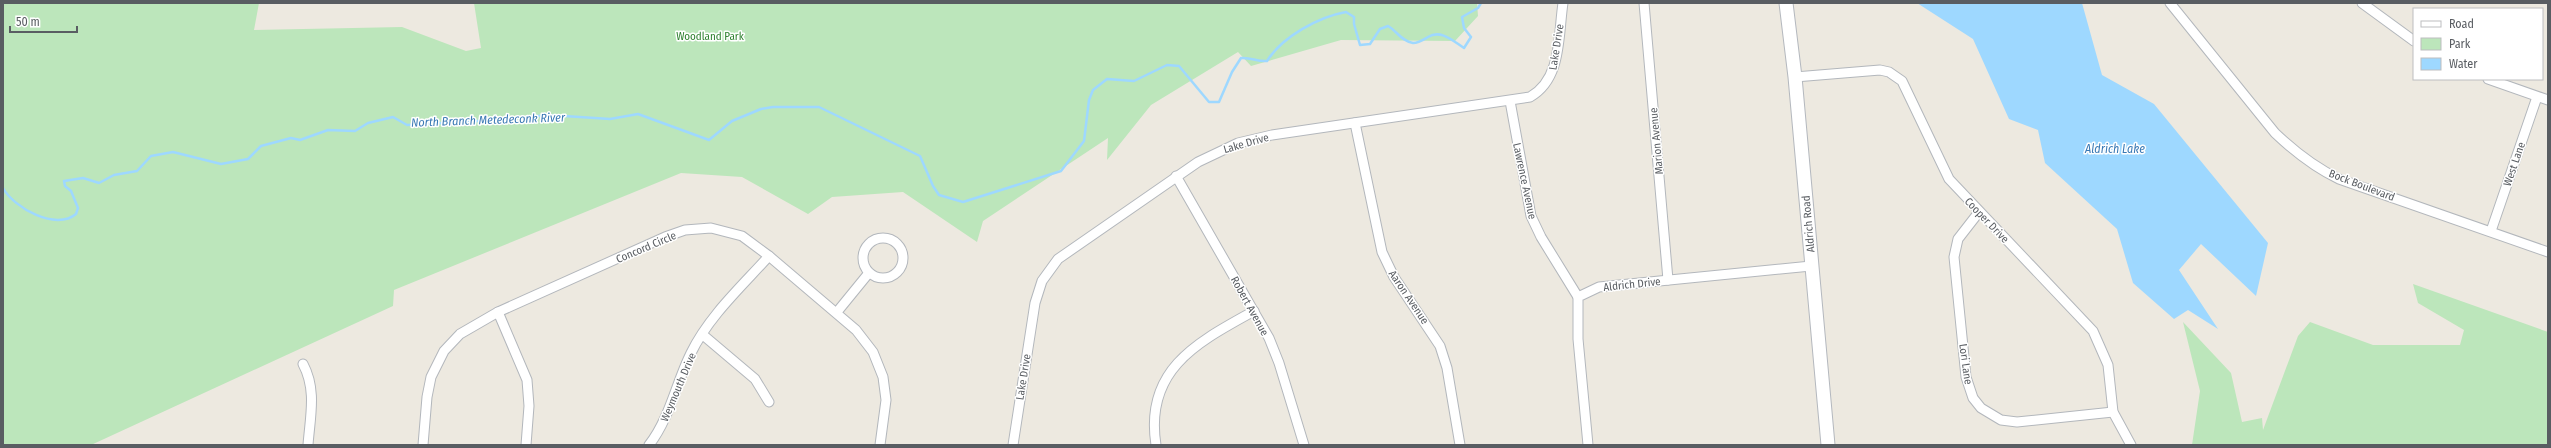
<svg xmlns="http://www.w3.org/2000/svg" width="2551" height="448" viewBox="0 0 2551 448" font-family="'Fira Sans Condensed',sans-serif">
	<style>
		.green { fill: #bce6bb }
		.water { fill: #9ed8ff }
		.lines { fill: none; stroke-linecap: round; stroke-linejoin: round }
		.stream { stroke: #9ed8ff; stroke-width: 2.5 }
		.minor-casing { stroke: #b3b7bc; stroke-width: 11 }
		.secondary-casing { stroke: #b4b8be; stroke-width: 15 }
		.minor { stroke: #fff; stroke-width: 9 }
		.secondary { stroke: #fff; stroke-width: 13 }
		.labels { text-anchor: middle; stroke-width: 3; stroke-linejoin: round; paint-order: stroke }
		.park-label { font-size: 11px; fill: #308231; stroke: #fff }
		.street-label { font-size: 11px; fill: #595d62; stroke: #fff }
		.water-label { font-size: 12px; font-style: italic; fill: #3878b4; stroke: #fff }
	</style>
	<rect width="100%" height="100%" fill="#ede9e0"/>
	<g class="green">
		<polygon points="3,3 259,3 254,30 402,27 466,51 481,48 474,3 1477,3 1478,16 1455,41 1341,40 1251,66 1238,52 1151,105 1107,160 1108,138 983,221 977,242 903,192 832,197 808,214 742,177 681,173 394,290 393,306 91,445 3,445"/>
		<polygon points="2413,284 2548,332 2548,445 2192,445 2200,391 2183,322 2231,373 2242,422 2262,418 2263,430 2298,336 2310,322 2373,345 2460,345 2464,330 2418,303"/>
	</g>
	<polygon class="water" points="1917,3 2082,3 2102,75 2154,104 2268,243 2256,296 2201,244 2179,270 2218,329 2188,310 2174,319 2133,283 2117,229 2045,163 2038,130 2009,119 1973,39"/>
	<g class="lines">
		<path class="stream" d="M 3,188 C 14,208 56,231 76,214 L 78,208 L 71,191 L 65,186 L 64,181 L 83,178 L 99,183 L 114,175 L 137,171 L 151,156 L 173,152 L 221,164 L 248,159 L 261,146 L 291,138 L 300,140 L 328,130 L 355,131 L 368,123 L 393,117 L 407,125 L 496,120 L 549,115 L 610,119 L 638,114 L 709,140 L 732,121 L 761,109 L 773,107 L 819,107 L 920,156 L 933,186 L 939,195 L 963,202 L 1061,171 L 1084,141 L 1089,100 L 1093,90 L 1107,79 L 1134,81 L 1167,65 L 1179,66 L 1209,102 L 1219,102 L 1232,72 L 1241,58 C 1251,57 1257,62 1267,61 C 1282,37 1318,17 1346,12 L 1354,17 L 1354,24 L 1360,45 L 1370,44 L 1380,29 L 1388,26 C 1397,31 1401,41 1413,43 C 1419,43 1423,40 1428,37 C 1441,29 1453,41 1464,48 L 1471,37 L 1464,28 L 1462,17 L 1478,8 L 1481,3"/>
		<g class="minor-casing">
			<g id="minor">
				<polyline points="1644,3 1668,280"/>
				<path d="M 2170,3 L 2275,133 C 2295,152 2314,167 2339,179 L 2548,252"/>
				<polyline points="2362,3 2414,41"/>
				<polyline points="1795,77 1880,70 1889,72 1902,81 1949,179 2093,331 2108,365 2113,412 2131,445"/>
				<polyline points="2488,79 2548,100"/>
				<polyline points="1510,101 1531,216 1541,237 1578,297"/>
				<polyline points="1355,123 1382,252 1394,277 1440,346 1447,368 1460,445"/>
				<polyline points="1176,176 1269,338 1279,363 1304,445"/>
				<polyline points="1979,212 1958,239 1954,257 1966,377 1973,398 1981,408 2001,420 2017,422 2113,412"/>
				<polyline points="2491,231 2537,97"/>
				<circle cx="883" cy="258" r="20"/>
				<polyline points="498,312 527,380 529,406 526,445"/>
				<polyline points="837,312 868,274"/>
				<polyline points="703,335 755,379 769,402"/>
				<path d="M 303,364 C 317,390 310,417 308,445"/>
				<polyline points="423,445 427,397 431,377 444,351 460,334 498,312 665,237 685,230 711,228 742,236 769,256 856,330 873,352 883,377 886,400 880,445"/>
				<path d="M 649,445 C 670,418 676,383 691,353 C 709,316 742,286 769,256"/>
				<path d="M 1013,445 L 1035,303 L 1042,281 L 1058,259 L 1198,162 L 1238,143 L 1272,135 L 1530,97 C 1562,79 1558,36 1563,3"/>
				<path d="M 1156,445 C 1144,369 1198,342 1254,311"/>
				<polyline points="1588,445 1578,339 1578,297 1599,287 1811,266"/>
			</g>
		</g>
		<g class="secondary-casing">
			<polyline id="secondary" points="1786,3 1795,77 1828,445"/>
		</g>
		<use href="#minor" class="minor"/>
		<use href="#secondary" class="secondary"/>
	</g>
	<g class="labels">
		<g class="park-label">
			<text x="710" y="40">Woodland Park</text>
		</g>
		<g class="street-label">
			<text transform="translate(1556 47) rotate(-81)" y="4">Lake Drive</text>
			<text transform="translate(1656 141) rotate(-95)" y="4">Marion Avenue</text>
			<text transform="translate(1246 143) rotate(-16)" y="4">Lake Drive</text>
			<text transform="translate(2514 164) rotate(-71)" y="4">West Lane</text>
			<text transform="translate(1525 181) rotate(78)" y="4">Lawrence Avenue</text>
			<text transform="translate(2362 185) rotate(21)" y="4">Bock Boulevard</text>
			<text transform="translate(1987 220) rotate(46)" y="4">Cooper Drive</text>
			<text transform="translate(1808 224) rotate(-95)" y="4">Aldrich Road</text>
			<text transform="translate(646 247) rotate(-23)" y="4">Concord Circle</text>
			<text transform="translate(1632 284) rotate(-6)" y="4">Aldrich Drive</text>
			<text transform="translate(1409 297) rotate(56)" y="4">Aaron Avenue</text>
			<text transform="translate(1250 306) rotate(61)" y="4">Robert Avenue</text>
			<text transform="translate(1966 364) rotate(82)" y="4">Lori Lane</text>
			<text transform="translate(1023 377) rotate(-81)" y="4">Lake Drive</text>
			<text transform="translate(678 387) rotate(-67)" y="4">Weymouth Drive</text>
		</g>
		<g class="water-label">
			<text transform="translate(488 120) rotate(-2)" y="4">North Branch Metedeconk River</text>
			<text x="2115" y="153">Aldrich Lake</text>
		</g>
	</g>
	<rect width="2551" height="448" fill="none" stroke="#595d62" stroke-width="8"/>
	<rect x="2413" y="8" width="130" height="72" fill="#ffffff" stroke="#bdbec0"/>
	<rect x="2421" y="21" width="20" height="6" fill="#ffffff" stroke="#bdbec0"/>
	<text x="2449" y="28" font-size="12" fill="#595d62">Road</text>
	<rect x="2421" y="38" width="20" height="12" fill="#bce6bb" stroke="#bdbec0"/>
	<text x="2449" y="48" font-size="12" fill="#595d62">Park</text>
	<rect x="2421" y="58" width="20" height="12" fill="#9ed8ff" stroke="#bdbec0"/>
	<text x="2449" y="68" font-size="12" fill="#595d62">Water</text>
	<path d="M10 26v6h67v-6" fill="none" stroke="#595d62" stroke-width="2"/>
	<text x="16" y="26" font-size="12" fill="#595d62" stroke="#ffffff" stroke-width="3" paint-order="stroke">50 m</text>
</svg>
